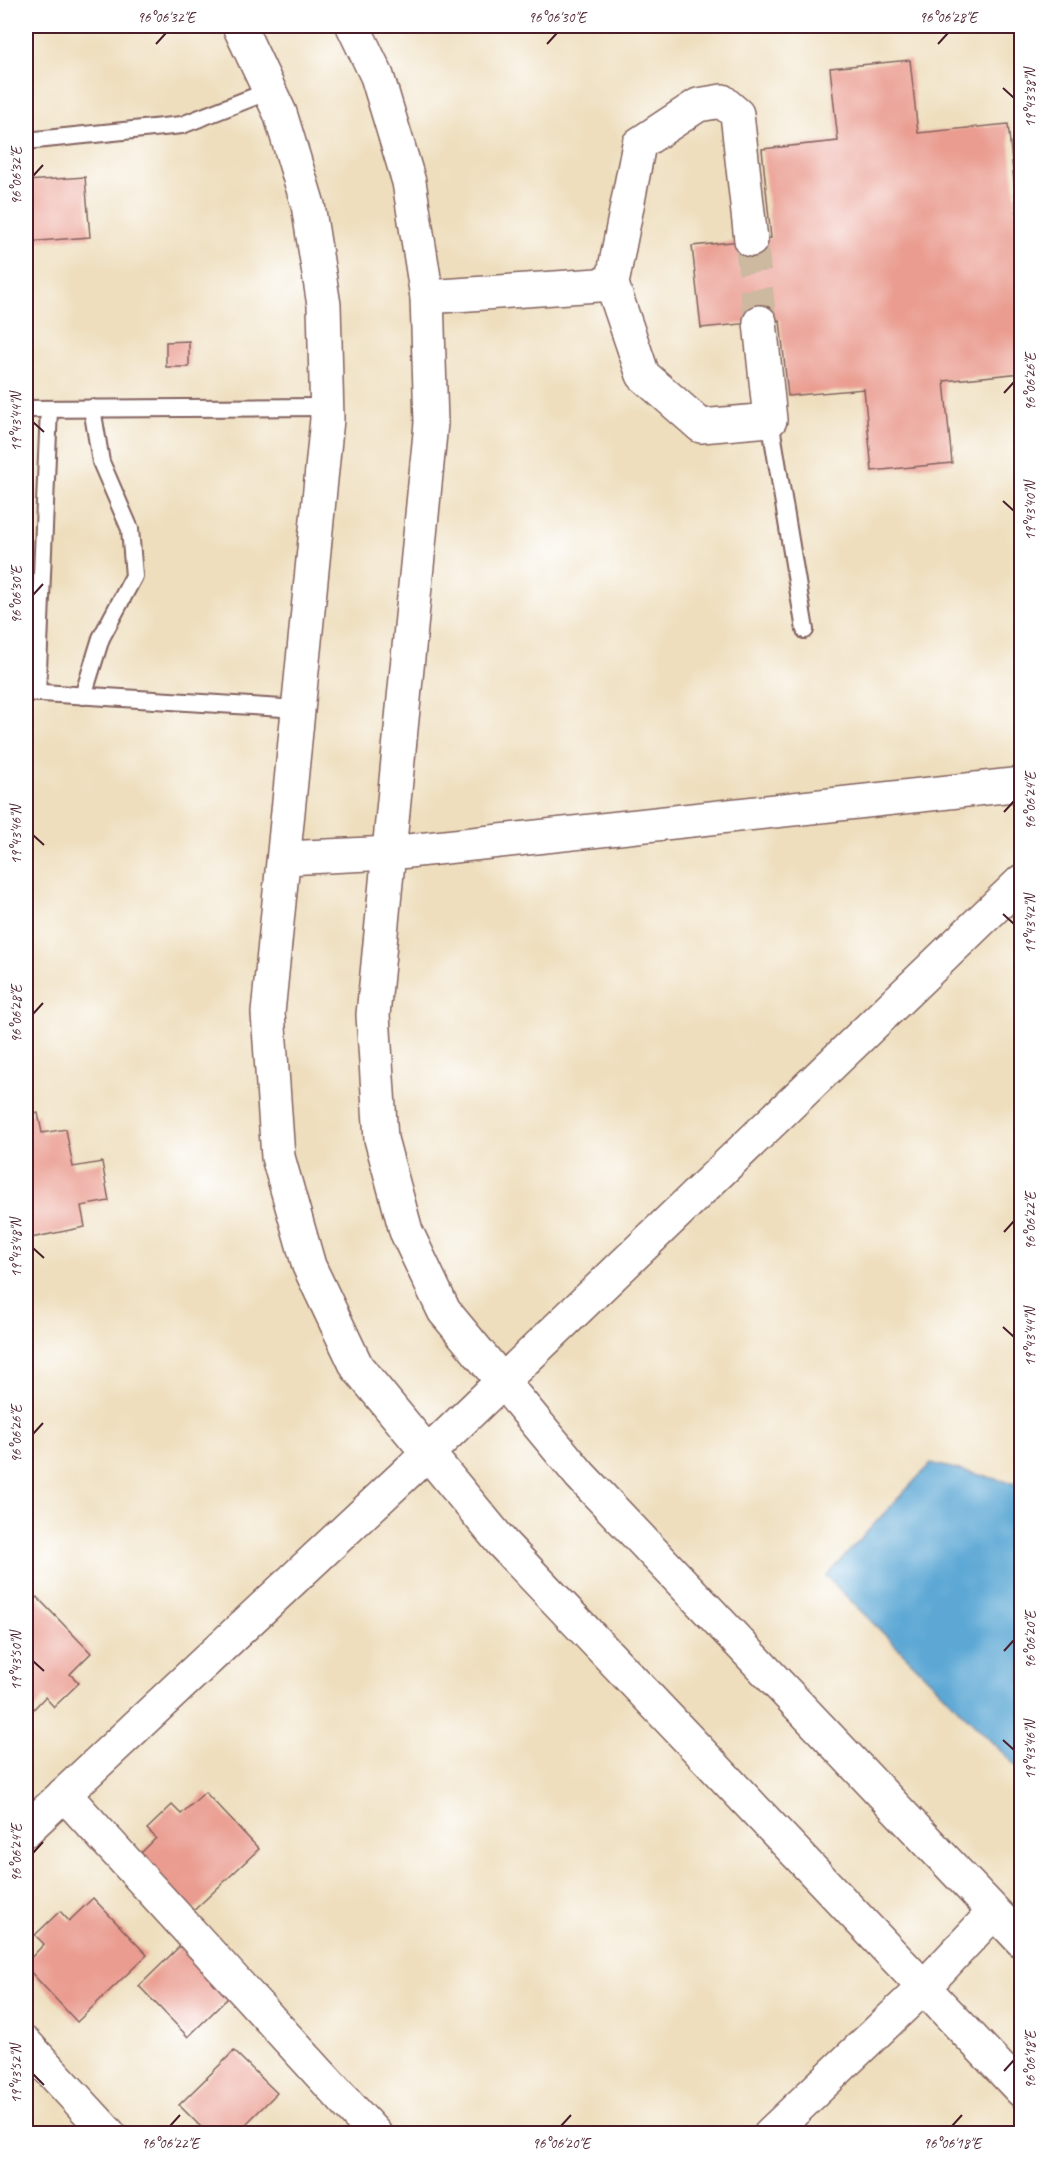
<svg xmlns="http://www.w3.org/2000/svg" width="1047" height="2159" viewBox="0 0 1047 2159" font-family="Caveat,sans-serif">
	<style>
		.water { fill: #5ca7d4; stroke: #536380; stroke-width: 1.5 }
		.building { fill: #ea9c90 }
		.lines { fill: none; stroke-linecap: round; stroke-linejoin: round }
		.minor-tunnel { stroke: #cdb8a0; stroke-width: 33; stroke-dasharray: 33 16; stroke-linecap: butt }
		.service-casing { stroke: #83625e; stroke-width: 20 }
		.minor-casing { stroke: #83625e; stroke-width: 36 }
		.tertiary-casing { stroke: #83625e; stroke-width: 36 }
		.service { stroke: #fff; stroke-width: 16 }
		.minor { stroke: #fff; stroke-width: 33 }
		.tertiary { stroke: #fff; stroke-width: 33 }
		.ticks { fill: none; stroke: #4a1f2b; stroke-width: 2 }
		.neatline { fill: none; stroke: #4a1f2b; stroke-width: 2 }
		.ticks-label { font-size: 15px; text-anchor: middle; fill: #4a1f2b }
	</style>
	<rect width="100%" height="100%" fill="#fff"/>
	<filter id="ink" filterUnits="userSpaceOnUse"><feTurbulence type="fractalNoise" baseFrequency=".0167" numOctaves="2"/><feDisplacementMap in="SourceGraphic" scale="12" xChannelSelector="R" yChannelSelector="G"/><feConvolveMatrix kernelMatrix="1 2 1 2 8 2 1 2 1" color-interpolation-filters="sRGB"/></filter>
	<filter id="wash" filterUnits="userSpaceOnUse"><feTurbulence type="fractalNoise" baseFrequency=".008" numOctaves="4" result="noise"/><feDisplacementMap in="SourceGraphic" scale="24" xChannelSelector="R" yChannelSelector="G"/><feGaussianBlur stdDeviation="1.35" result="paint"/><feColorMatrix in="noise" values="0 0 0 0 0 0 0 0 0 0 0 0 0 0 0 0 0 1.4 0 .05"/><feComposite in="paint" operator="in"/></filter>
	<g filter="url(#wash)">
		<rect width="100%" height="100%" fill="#eedebd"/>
		<polygon class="water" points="931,1463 1021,1485 1021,1771 826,1576"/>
		<g id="blocks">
			<g class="building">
				<polygon points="910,60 918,133 1008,124 1022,258 1022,373 944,381 952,463 872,471 864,389 788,396 780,320 701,328 692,246 771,238 762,149 838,141 830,68"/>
				<polygon points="85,177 90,237 26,242 26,181"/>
				<polygon points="189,341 189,367 166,367 166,342"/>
				<polygon points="38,1113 42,1133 66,1129 73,1167 102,1162 109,1201 81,1206 85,1227 26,1239 26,1115"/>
				<polygon points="37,1597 91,1653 70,1674 79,1683 54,1707 45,1697 26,1717 26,1608"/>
				<polygon points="205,1792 259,1849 189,1915 135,1859 156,1838 147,1829 172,1805 181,1814"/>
				<polygon points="93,1898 147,1955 77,2022 26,1967 26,1963 44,1944 35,1935 60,1911 69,1921"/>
				<polygon points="180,1946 229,1997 188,2037 139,1986"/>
				<polygon points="234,2051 277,2093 236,2134 208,2134 179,2105"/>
			</g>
		</g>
	</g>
	<g filter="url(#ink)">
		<use href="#blocks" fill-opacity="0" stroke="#83625e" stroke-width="1.5"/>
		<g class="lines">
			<polyline class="minor-tunnel" points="751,240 760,322"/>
			<g class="service-casing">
				<g id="service">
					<polyline points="26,141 182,125 269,91"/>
					<polyline points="26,409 326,407"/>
					<polyline points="770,420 805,630"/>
					<polyline points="26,692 298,709"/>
					<polyline points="37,693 49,409"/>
					<polyline points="83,696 101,638 134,576 130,529 101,462 92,408"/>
				</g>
			</g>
			<g class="minor-casing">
				<g id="minor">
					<polyline points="751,240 737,114 722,101 698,105 639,144 612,284 643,375 701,426 770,420 760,322"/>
					<polyline points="427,297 612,284"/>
					<polyline points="285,858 390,853 1022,784"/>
					<polyline points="64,1794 375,2134"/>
					<polyline points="26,1830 428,1453 1022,881"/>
					<polyline points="26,2044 109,2134"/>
					<polyline points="770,2134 923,1988 994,1912"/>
				</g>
			</g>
			<g class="tertiary-casing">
				<g id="tertiary">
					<polyline points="239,26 280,113 308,205 324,305 327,419 268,1013 278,1157 309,1266 357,1367 502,1543 1022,2091"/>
					<polyline points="353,26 377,76 409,182 427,297 431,423 373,1015 381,1139 406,1231 444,1311 580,1475 1022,1941"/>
				</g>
			</g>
			<use href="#service" class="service"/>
			<use href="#minor" class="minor"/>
			<use href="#tertiary" class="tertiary"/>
		</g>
	</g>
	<path class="ticks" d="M 156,44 L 166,33M 547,44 L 557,33M 938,44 L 948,33M 1003,88 L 1014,98M 33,176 L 43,165M 1004,393 L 1014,382M 33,422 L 44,432M 1003,501 L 1014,511M 33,595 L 43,584M 1004,812 L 1014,801M 33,835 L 44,845M 1003,914 L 1014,924M 33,1014 L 43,1003M 1004,1232 L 1014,1221M 33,1248 L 44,1258M 1003,1327 L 1014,1337M 33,1434 L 43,1423M 1004,1651 L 1014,1640M 33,1661 L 44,1671M 1003,1740 L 1014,1750M 33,1853 L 43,1842M 1004,2071 L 1014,2060M 33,2074 L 44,2085M 170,2126 L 180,2115M 561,2126 L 571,2115M 952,2126 L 962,2115"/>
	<rect width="1047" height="2159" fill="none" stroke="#fff" stroke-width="66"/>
	<rect x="33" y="33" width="981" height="2093" class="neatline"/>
	<g class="ticks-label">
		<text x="166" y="22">96°06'32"E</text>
		<text x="557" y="22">96°06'30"E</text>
		<text x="948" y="22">96°06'28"E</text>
		<text transform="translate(1030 98) rotate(-90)" y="5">19°43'38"N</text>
		<text transform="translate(16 176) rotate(-90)" y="5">96°06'32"E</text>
		<text transform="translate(1030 382) rotate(-90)" y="5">96°06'26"E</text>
		<text transform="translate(16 422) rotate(-90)" y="5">19°43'44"N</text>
		<text transform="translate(1030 511) rotate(-90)" y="5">19°43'40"N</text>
		<text transform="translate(16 595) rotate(-90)" y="5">96°06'30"E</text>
		<text transform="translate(1030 801) rotate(-90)" y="5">96°06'24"E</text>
		<text transform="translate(16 835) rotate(-90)" y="5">19°43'46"N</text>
		<text transform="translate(1030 924) rotate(-90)" y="5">19°43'42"N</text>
		<text transform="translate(16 1014) rotate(-90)" y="5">96°06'28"E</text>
		<text transform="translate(1030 1221) rotate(-90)" y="5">96°06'22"E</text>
		<text transform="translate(16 1248) rotate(-90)" y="5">19°43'48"N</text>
		<text transform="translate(1030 1337) rotate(-90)" y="5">19°43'44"N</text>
		<text transform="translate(16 1434) rotate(-90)" y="5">96°06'26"E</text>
		<text transform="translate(1030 1640) rotate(-90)" y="5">96°06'20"E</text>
		<text transform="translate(16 1661) rotate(-90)" y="5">19°43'50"N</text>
		<text transform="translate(1030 1750) rotate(-90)" y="5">19°43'46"N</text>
		<text transform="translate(16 1853) rotate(-90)" y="5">96°06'24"E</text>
		<text transform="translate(1030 2060) rotate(-90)" y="5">96°06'18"E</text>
		<text transform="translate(16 2074) rotate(-90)" y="5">19°43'52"N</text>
		<text x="170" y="2148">96°06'22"E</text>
		<text x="561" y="2148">96°06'20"E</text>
		<text x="952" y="2148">96°06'18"E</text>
	</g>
</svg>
